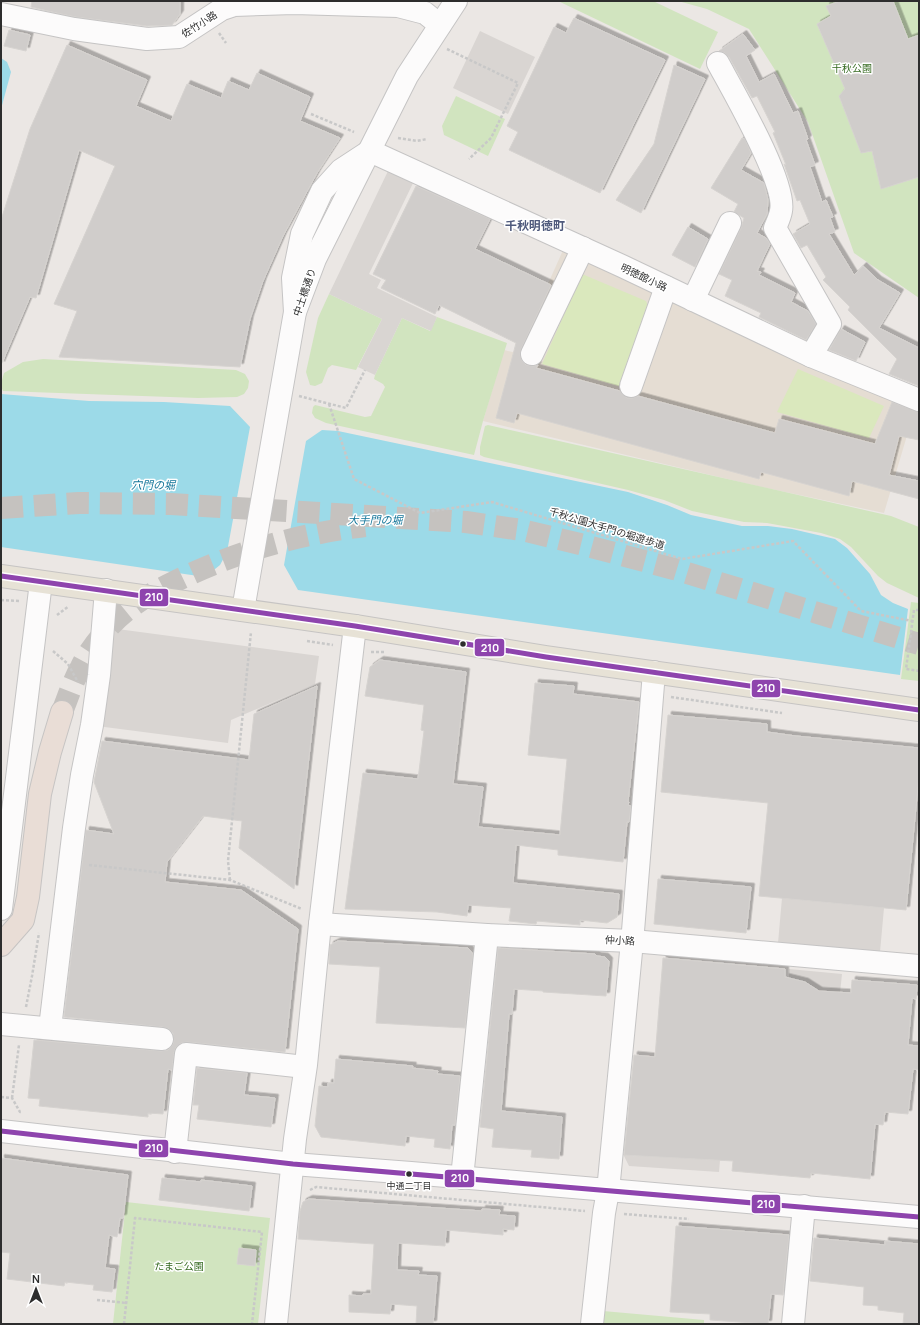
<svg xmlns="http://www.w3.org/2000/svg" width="920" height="1325" viewBox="0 0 920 1325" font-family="Manrope,'Noto Sans JP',sans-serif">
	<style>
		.education { fill: #e5ddd3 }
		.green { fill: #d1e4bf }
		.pitch { fill: #dae8bd }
		.plaza { fill: #d9d5d2 }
		.water { fill: #9cdae8 }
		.building { fill: #d0cdcb; stroke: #d6d3d0; filter: url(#shadow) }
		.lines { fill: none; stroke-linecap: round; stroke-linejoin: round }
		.highway-tunnel { stroke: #c5c2bf; stroke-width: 22; stroke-dasharray: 22 11; stroke-linecap: butt }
		.minor-casing { stroke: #c5c4c4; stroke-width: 24 }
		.major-casing { stroke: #c6c4c3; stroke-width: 24 }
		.highway-casing { stroke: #c6c4c3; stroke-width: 24 }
		.path { stroke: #c8c8c8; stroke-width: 2.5; stroke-dasharray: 3 2; stroke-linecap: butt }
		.minor { stroke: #fcfbfb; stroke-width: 22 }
		.major { stroke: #e7e2d6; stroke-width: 22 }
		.highway { stroke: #e9ddd6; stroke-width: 22 }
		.bus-1-casing { stroke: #fff; stroke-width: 8 }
		.bus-1 { stroke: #8e44ad; stroke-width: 5 }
		.bus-dot { fill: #2d2d2d; stroke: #fff; stroke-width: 1.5 }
		.labels { text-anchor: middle; stroke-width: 3; stroke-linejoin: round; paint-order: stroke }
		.bus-label { font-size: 9px; fill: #2d2d2d; stroke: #fff }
		.street-label { font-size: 10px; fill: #2d2d2d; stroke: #fff }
		.park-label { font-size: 10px; fill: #34691f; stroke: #fff }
		.water-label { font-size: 11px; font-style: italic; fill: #14769a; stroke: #fff }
		.quarter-label { font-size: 12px; font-weight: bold; fill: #4f5a7c; stroke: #fff }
		.line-badge { stroke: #fff; stroke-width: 1.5 }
		.badge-label { font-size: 11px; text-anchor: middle; font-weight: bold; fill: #fff }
	</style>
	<defs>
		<filter id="shadow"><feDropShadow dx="3.5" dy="-3.5" stdDeviation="0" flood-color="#0004"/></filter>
	</defs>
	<rect width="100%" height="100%" fill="#ebe7e4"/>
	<polygon class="education" points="564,248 914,412 884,513 757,486 483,421 504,350 517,353"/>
	<g class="green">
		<polygon points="558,1 653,1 718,32 700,69"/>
		<polygon points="678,1 919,1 919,298 854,253 808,122 749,29 707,9"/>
		<polygon points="456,96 505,119 488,156 444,135 442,126"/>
		<polygon points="329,294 382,319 356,370 332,365 328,368 322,383 315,386 310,385 306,372 318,318"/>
		<polygon points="437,317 507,343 483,421 474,455 326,423 315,418 312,413 313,407 315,405 365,417 371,416 385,387 383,384 374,379 375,375 402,318 430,331"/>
		<path d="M 43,359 L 236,370 L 245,374 L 249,381 L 248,388 L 244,394 L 237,397 L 198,398 L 3,391 C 0,385 2,380 4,373 L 23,362 Z"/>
		<polygon points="488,425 891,516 919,527 919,598 887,583 878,576 851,547 840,539 821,533 767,523 744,522 692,511 664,500 628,490 484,457 480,455 480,447 485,426"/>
		<polygon points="911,602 919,603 919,681 901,679"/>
		<polygon points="126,1202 270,1218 258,1324 113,1324"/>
		<polygon points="603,1311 704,1320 704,1324 602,1324"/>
	</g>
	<g class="pitch">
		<polygon points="582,274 646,301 651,314 622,387 542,364"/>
		<polygon points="798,369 884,406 869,438 777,412"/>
	</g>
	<g class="plaza">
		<polygon points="480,31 535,57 508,114 453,88"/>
		<polygon points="389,169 414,181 369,274 381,280 377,288 437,317 431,331 402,318 375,375 358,367 382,319 329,294"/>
		<polygon points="110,628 319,656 315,684 231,720 228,743 97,726"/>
		<polygon points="782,898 884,908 880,952 778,943"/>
		<polygon points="789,969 842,974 840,993 835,1001 789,979"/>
		<polygon points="623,1154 720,1160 719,1172 629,1166"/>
	</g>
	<g class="water">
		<polygon points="1,58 7,62 11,72 1,109"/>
		<polygon points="1,394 89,401 164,402 230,406 250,427 227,552 220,565 205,577 1,547"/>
		<polygon points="322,430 338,431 628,492 667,505 691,515 742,526 768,526 792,529 835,539 847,548 870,574 881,595 893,603 908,609 900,675 298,590 284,565 306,441"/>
	</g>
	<g class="building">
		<polygon points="32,1 180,1 180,14 172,25 147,26 76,17 57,13 31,7"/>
		<polygon points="840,1 893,1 908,39 919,35 919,177 881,189 872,151 861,153 839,96 845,89 817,24 831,16 826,6"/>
		<polygon points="574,18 665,60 600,193 509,150 518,132 507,126 554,27 566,33"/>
		<polygon points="9,30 30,35 26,51 4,46"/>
		<polygon points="743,34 755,50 746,56 759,82 774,74 793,113 798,111 808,139 806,140 815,165 810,167 822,202 826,200 833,217 830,218 835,232 829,234 854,275 863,266 878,280 900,293 879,328 919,348 919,386 889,374 897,359 848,310 850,307 823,280 826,277 807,245 801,248 793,234 810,224 800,200 797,201 784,164 786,165 773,133 775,132 757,96 752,98 729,57 725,53 719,51"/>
		<polygon points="67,45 147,80 136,106 171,121 187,84 221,98 228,81 249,90 257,73 310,97 300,121 340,138 317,173 283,236 263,281 250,319 240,367 59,357 77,311 54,304 115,166 79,150 36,298 30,297 1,365 1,220 30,129"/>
		<polygon points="674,65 705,79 641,213 616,200 654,144"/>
		<polygon points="742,138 745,139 751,153 741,170 764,183 768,200 767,214 757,233 766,238 770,244 757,271 761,272 759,275 795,293 791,302 808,311 816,324 806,340 759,317 761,313 725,296 732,280 719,274 741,228 744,218 734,212 738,204 711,188"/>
		<polygon points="416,186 490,219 475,249 551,285 521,349 520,355 522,361 526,365 533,366 538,365 536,368 620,391 622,394 627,398 633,398 638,396 775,433 779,419 875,444 892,402 919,412 919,440 899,436 889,475 919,481 919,499 852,481 849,496 761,472 759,479 517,413 514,423 496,418 516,343 439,305 435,314 381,288 386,280 373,274"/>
		<polygon points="688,227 708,239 695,267 672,255"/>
		<polygon points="841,329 865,342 856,361 829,350"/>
		<polygon points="380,660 466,672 453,784 483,787 478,827 560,835 567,759 528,755 535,683 574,686 573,694 639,702 628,802 629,802 628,805 631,806 629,822 627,822 623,862 558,855 558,850 516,845 513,883 619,894 617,917 607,923 580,920 580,925 537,921 536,924 509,921 511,908 468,905 467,916 437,912 345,909 363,773 418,779 424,731 421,730 424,705 365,696 370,667"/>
		<polygon points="317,686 294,889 239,848 242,821 203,816 167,862 165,882 241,890 298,929 285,1052 187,1042 181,1043 176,1047 174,1052 172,1070 168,1069 163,1114 148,1113 148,1117 39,1106 40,1099 28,1098 34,1040 161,1051 168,1050 172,1046 174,1041 173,1033 169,1029 163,1027 64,1017 86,830 114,834 94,782 102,741 249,760 254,714"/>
		<polygon points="668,715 767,724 767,732 796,736 919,748 919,776 906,910 759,896 768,803 661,792"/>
		<polygon points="658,879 751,887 746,933 654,924"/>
		<polygon points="338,941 468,948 473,954 465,1028 376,1023 380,967 329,964 330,945"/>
		<polygon points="498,948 595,954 597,956 605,957 609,961 606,996 543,992 543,991 514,989 512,1014 509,1014 501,1111 562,1117 559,1159 531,1157 532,1150 492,1147 494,1129 480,1127"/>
		<polygon points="663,958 785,969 785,977 805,982 819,991 851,993 852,980 917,985 916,999 912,998 908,1045 919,1046 919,1070 913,1069 908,1114 885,1112 883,1125 875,1124 870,1179 811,1173 810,1178 732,1171 733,1161 624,1155 634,1055 655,1057"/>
		<polygon points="336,1059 413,1066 412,1068 438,1071 437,1074 460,1076 455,1125 452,1125 450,1149 434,1147 435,1139 406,1136 405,1146 321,1137 315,1126 319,1086 328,1087 328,1083 334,1083"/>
		<polygon points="197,1068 247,1073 244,1095 275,1098 271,1127 197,1119 199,1105 193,1105"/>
		<polygon points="1,1158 73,1168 128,1175 123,1218 120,1218 117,1237 109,1235 105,1268 115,1269 112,1292 93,1290 94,1285 65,1282 64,1286 7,1279 10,1253 1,1252"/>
		<polygon points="162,1178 201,1182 201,1180 252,1186 249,1211 159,1200"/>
		<polygon points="309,1199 482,1211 482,1209 500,1210 499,1215 515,1216 514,1230 503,1229 503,1235 446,1230 445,1246 398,1243 397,1270 419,1271 418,1275 437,1276 433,1324 416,1324 417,1306 391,1304 390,1314 349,1312 349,1295 363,1296 363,1294 371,1294 374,1244 298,1239 300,1211 303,1202"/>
		<polygon points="676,1226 789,1235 783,1295 771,1294 768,1324 710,1320 710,1314 670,1312"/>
		<polygon points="814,1238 885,1245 885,1241 919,1244 919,1324 903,1324 904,1313 878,1310 878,1306 863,1305 864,1287 810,1281"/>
		<polygon points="239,1248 256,1250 255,1266 237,1264"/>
	</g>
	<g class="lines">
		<g class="highway-tunnel">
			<polyline points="1,508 79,503 171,504 466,522 522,530 584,545 674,569 919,644"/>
			<path d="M 62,712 C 68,697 73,681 81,667 C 88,652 100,637 111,625 C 129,606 151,593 174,582 C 234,552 298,534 365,526"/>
		</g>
		<g class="minor-casing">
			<g id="minor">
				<polyline points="1,14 74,29 147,39 179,37 222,9 234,5 294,3 398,6 425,13 440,25"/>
				<path d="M 718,63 C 733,91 787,183 781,211 C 780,217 777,223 775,228 L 830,324 L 811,356"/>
				<polyline points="693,300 730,223"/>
				<polyline points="295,312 293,278 302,234 322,191 341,170 370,151 622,266 811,356 919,400"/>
				<polyline points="532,354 583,248"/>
				<polyline points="631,386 666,287"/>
				<polyline points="243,610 295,312 315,259 407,76 456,1"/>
				<polyline points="1,909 41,582"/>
				<polyline points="320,924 487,935 632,941 919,966"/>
				<polyline points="1,1024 162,1039"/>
				<polyline points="50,1028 74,828 82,775 92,725 99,675 106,590"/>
				<polyline points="1,1131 293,1164 411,1173 919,1217"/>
				<polyline points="175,1152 186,1054 305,1067"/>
				<polyline points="462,1178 487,935"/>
				<polyline points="276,1324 295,1139 306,1065 320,924 355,626"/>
				<polyline points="592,1324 604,1213 608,1191 633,931 654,672"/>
				<polyline points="793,1324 804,1206"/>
			</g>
		</g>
		<g class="major-casing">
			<polyline id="major" points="1,576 355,626 546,657 919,710"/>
		</g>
		<g class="highway-casing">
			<polyline id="highway" points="1,945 23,920 28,897 40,794 50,752 62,712"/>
		</g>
		<g class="path">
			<polyline points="219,33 226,43"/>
			<polyline points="447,49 518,83 491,138 469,159"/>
			<polyline points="311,114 354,132"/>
			<polyline points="398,138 417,141 427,139"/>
			<polyline points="299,396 346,408 365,370"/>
			<polyline points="329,404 354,479 420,513 492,502 682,559 793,541 861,611 912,621"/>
			<polyline points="1,600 20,601"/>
			<polyline points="919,610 914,610 906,669 919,671"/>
			<polyline points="57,615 69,606"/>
			<polyline points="307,641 333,645"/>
			<polyline points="53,651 68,664 78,682"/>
			<polyline points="371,652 384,652"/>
			<polyline points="671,697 782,713"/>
			<polyline points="89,865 230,880 302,909"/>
			<polyline points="230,880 228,861 251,632"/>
			<polyline points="26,1007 32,976 39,933"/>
			<polyline points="1,1097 12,1098 20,1112 22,1112"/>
			<polyline points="12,1098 19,1045"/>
			<polyline points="310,1190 316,1187 585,1211"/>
			<polyline points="624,1214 689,1219"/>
			<polyline points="97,1300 126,1303"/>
			<polyline points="124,1324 135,1218 262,1232 252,1324"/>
		</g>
		<use href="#minor" class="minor"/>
		<use href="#major" class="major"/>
		<use href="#highway" class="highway"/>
		<g class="bus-1-casing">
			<g id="bus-1">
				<polyline points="1,576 355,626 546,657 919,710"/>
				<polyline points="1,1131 293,1164 919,1217"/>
			</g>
		</g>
		<use href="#bus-1" class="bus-1"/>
	</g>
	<g class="bus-dot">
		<circle cx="463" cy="644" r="3.5"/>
		<circle cx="409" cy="1174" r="3.5"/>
	</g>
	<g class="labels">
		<g class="bus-label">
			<text x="409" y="1189">中通二丁目</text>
		</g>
		<g class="street-label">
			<text transform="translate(199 24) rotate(-32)" y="4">佐竹小路</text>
			<text transform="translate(644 277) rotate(25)" y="4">明徳館小路</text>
			<text transform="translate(304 292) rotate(-71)" y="4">中土橋通り</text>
			<text transform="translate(607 528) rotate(17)" y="4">千秋公園大手門の堀遊歩道</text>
			<text transform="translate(620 940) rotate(3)" y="4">仲小路</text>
		</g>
		<g class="park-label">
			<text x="852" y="72">千秋公園</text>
			<text x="179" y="1270">たまご公園</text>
		</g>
		<g class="water-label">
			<text x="153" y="489">穴門の堀</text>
			<text x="375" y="524">大手門の堀</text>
		</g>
		<g class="quarter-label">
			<text x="535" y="230">千秋明徳町</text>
		</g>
	</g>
	<g class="line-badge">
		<rect x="139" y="588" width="30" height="19" rx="4" fill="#8e44ad"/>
		<rect x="474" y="638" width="31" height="19" rx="4" fill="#8e44ad"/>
		<rect x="751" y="679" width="30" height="19" rx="4" fill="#8e44ad"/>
		<rect x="138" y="1139" width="31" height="19" rx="4" fill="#8e44ad"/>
		<rect x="444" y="1169" width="31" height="19" rx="4" fill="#8e44ad"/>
		<rect x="751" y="1194" width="30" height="20" rx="4" fill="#8e44ad"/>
	</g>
	<g class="badge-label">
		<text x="154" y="601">210</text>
		<text x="490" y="652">210</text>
		<text x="766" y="692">210</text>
		<text x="154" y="1152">210</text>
		<text x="460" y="1182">210</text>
		<text x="766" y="1208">210</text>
	</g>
	<rect width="920" height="1325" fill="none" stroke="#2d2d2d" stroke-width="4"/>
	<g transform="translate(36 1289)" stroke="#ffffff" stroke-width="3" paint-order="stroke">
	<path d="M0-3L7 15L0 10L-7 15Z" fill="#2d2d2d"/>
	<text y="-6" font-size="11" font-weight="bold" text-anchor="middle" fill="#2d2d2d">N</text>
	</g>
</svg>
